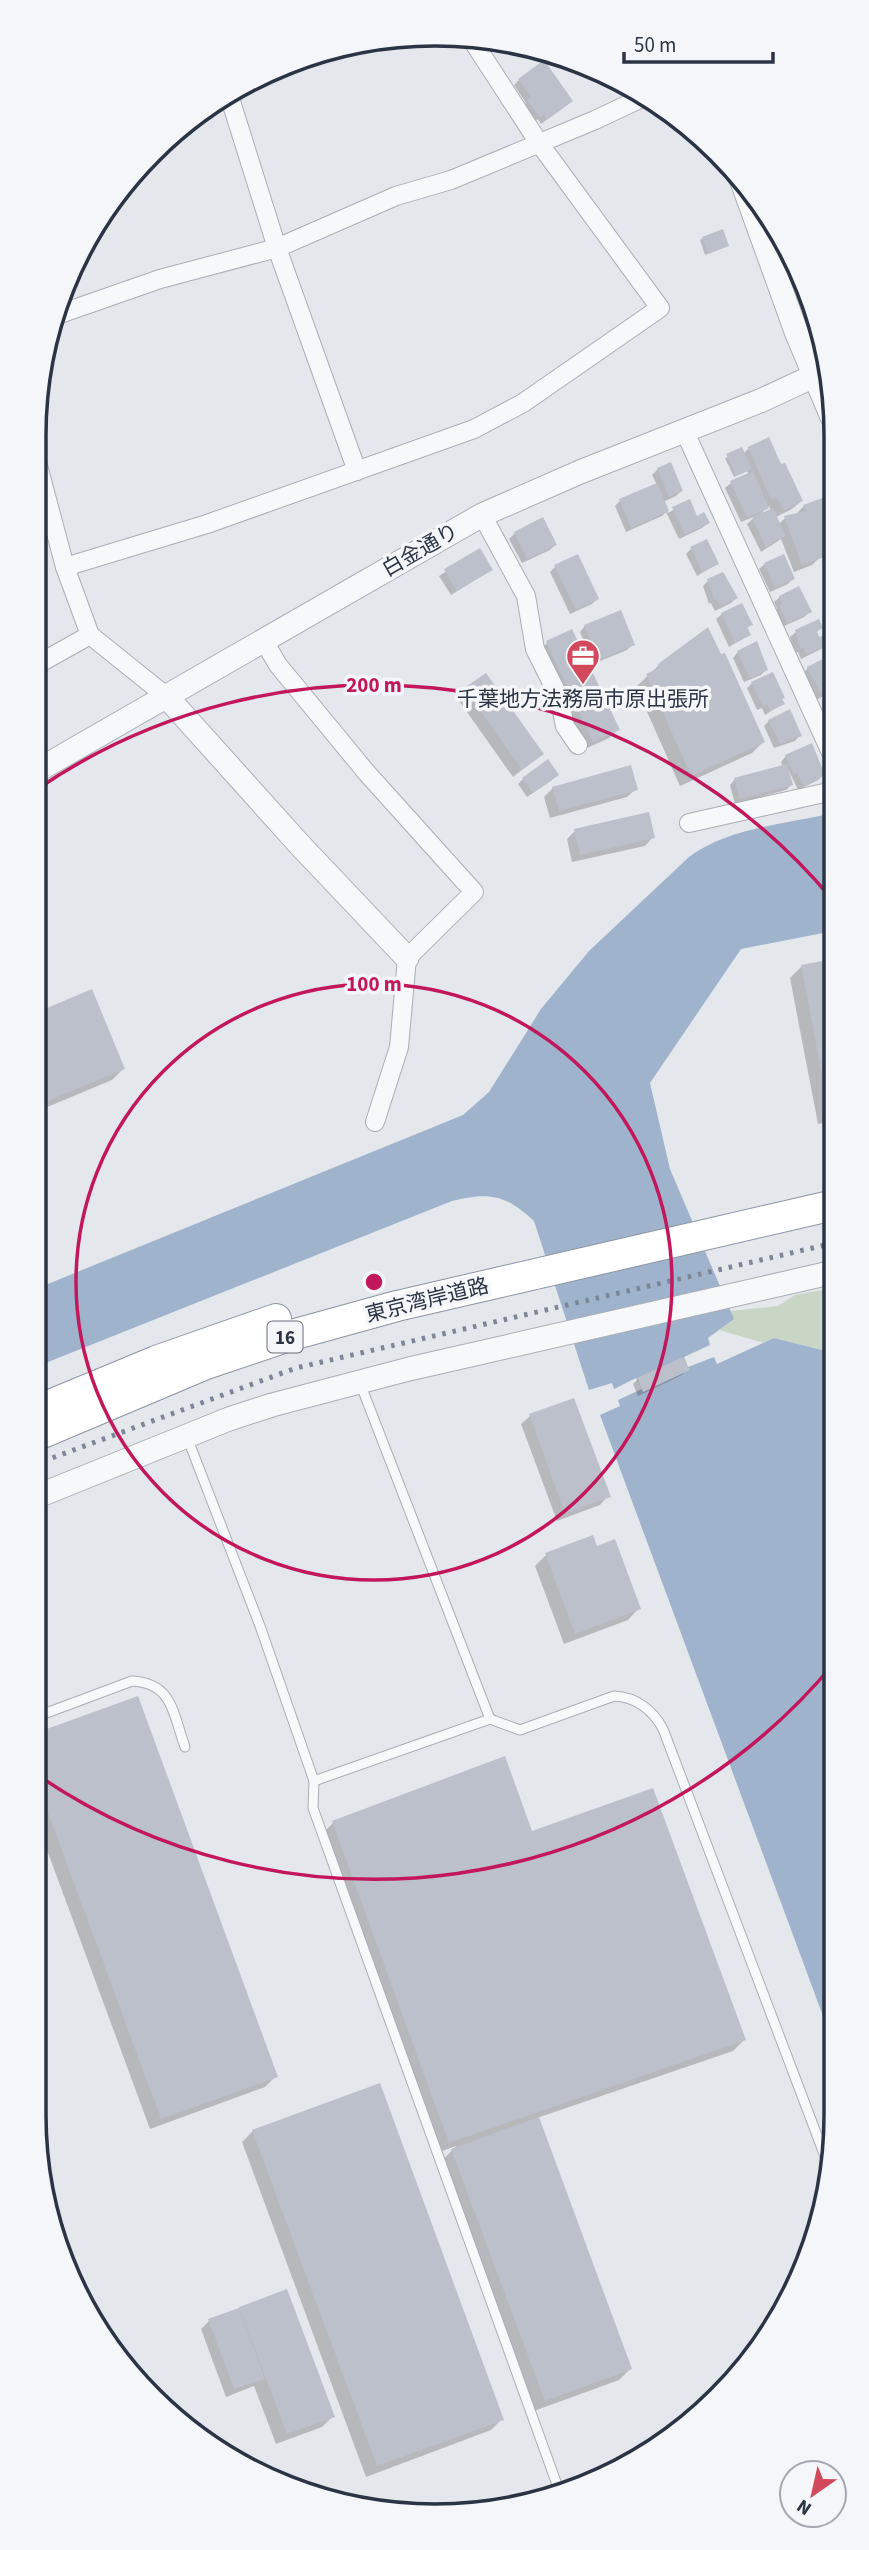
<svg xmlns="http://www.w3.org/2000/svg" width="869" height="2550" viewBox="0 0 869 2550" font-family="'Source Sans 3','Noto Sans JP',sans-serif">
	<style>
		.green { fill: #c9d6c5 }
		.water { fill: #9fb4cc }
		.shadow { fill: #0003; fill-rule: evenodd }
		.building { fill: #bbc0ca }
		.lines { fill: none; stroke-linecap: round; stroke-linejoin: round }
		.service-casing { stroke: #a9aeb7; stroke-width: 11 }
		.minor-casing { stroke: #a9aeb7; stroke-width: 20 }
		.tertiary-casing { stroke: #a9aeb7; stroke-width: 25 }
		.trunk-casing { stroke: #8b94a3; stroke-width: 32 }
		.service { stroke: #f7f8fa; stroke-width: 9 }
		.minor { stroke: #f7f8fa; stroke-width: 18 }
		.tertiary { stroke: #f7f8fa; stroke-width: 23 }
		.trunk { stroke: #fff; stroke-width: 30 }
		.rail { stroke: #7d8696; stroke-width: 5; stroke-dasharray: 3.5 7; stroke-linecap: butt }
		.ring { fill: none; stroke: #c2185b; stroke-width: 3.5 }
		.labels { text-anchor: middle; stroke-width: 7; stroke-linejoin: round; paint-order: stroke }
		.shield { fill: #f4f6f9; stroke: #676e7b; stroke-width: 2 }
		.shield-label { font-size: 19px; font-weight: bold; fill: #2b3445 }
		.street-label { font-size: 21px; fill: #2b3445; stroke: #f4f6f9 }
		.poi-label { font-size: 21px; fill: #2b3445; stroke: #f4f6f9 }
		.rim { fill: none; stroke: #2b3445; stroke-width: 3.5 }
		.centre { fill: #c2185b; stroke: #f4f6f9; stroke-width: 3.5 }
		.ring-label { font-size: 21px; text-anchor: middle; font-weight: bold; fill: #c2185b; stroke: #f4f6f9; stroke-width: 7; stroke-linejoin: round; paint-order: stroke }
	</style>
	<rect width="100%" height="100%" fill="#e4e7ec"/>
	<polygon class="green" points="834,1288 834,1353 774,1338 764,1343 719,1330 734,1319 730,1311 778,1306 795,1295"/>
	<path class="water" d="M 833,813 L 833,931 L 741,949 L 650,1083 L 670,1169 L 734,1319 L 708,1338 L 710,1345 L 684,1357 L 688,1367 L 714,1357 L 717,1364 L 774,1338 L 834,1353 L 836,2051 L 600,1415 L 620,1406 L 618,1400 L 642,1389 L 636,1378 L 614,1389 L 612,1383 L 589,1390 L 534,1221 C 505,1194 489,1192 452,1201 L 33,1368 L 33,1290 L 463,1115 L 489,1092 L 541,1009 L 589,951 L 689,857 C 728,828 786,824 833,813 Z"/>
	<g class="shadow">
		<polygon points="510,45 530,46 513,53"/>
		<polygon points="519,80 571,101 541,124 538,119 534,122 523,107 526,103 514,85"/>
		<polygon points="703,238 725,247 705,255 700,240"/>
		<path d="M 749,448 L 801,501 L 792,509 L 776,517 L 779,524 L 785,518 L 795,515 L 804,506 L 833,505 L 833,587 L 823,561 L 828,556 L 818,559 L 812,565 L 794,572 L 781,539 L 761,552 L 747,524 L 756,516 L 741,522 L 725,488 L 731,483 L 749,474 L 747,471 L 734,477 L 725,458 L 743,454 ZM 769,506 L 771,510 L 759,515 Z"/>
		<polygon points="658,469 681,491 676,496 663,502 668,513 689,501 696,518 708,523 702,528 679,539 666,512 662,516 626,532 615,506 620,501 657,485 652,475"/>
		<polygon points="515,533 555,545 550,550 522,563 509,539"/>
		<polygon points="691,549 717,564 697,576 686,554"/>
		<polygon points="479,551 491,570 451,595 439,576"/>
		<polygon points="765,564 793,578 788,584 770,592 759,569"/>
		<polygon points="555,567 597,599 592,604 570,614 550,572"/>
		<polygon points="708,581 736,598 731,603 715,611 711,603 709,604 703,586"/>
		<polygon points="780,597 810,612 804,617 782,627 775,612 777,609 774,602"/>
		<polygon points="722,614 751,624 746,629 749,635 729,647 716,619"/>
		<polygon points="585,626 633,644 627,650 593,664 580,632"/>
		<polygon points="821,627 816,633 819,639 828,643 823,648 801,659 798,652 795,653 790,637 796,632"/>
		<polygon points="547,643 618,729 609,738 585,749 539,651"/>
		<polygon points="738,652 766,669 761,675 744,682 733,658"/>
		<polygon points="833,656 833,691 816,700 803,674 808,668"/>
		<polygon points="659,665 763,742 752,753 680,786 636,687"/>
		<polygon points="485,675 542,754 513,777 457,698"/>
		<polygon points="752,683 781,700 782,704 765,715 762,708 757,710 747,688"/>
		<polygon points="769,721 800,735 795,741 774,748 764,726"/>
		<polygon points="786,756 823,775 818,780 798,790 789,771 787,771 791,785 786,790 735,804 730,785 735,779 783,767 781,762"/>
		<polygon points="523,779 552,780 527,797 518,784"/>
		<polygon points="553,788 636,789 627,797 550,818 544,797"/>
		<polygon points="575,831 653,837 645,846 572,862 567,839"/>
		<polygon points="833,961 834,1121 818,1124 790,978 801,967"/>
		<polygon points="33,1016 123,1069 112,1080 33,1113"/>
		<polygon points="687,1370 682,1375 638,1396 633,1384 638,1379"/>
		<polygon points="530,1416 608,1496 600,1505 557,1521 521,1424"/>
		<polygon points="546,1555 639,1608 628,1620 564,1644 535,1566"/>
		<polygon points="33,1736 276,2076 265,2087 150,2129 33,1812"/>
		<polygon points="333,1823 531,1833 744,2040 733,2051 537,2118 630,2369 619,2380 534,2411 441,2162 456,2146 437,2153 322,1834"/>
		<polygon points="253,2131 502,2419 491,2430 366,2477 242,2142"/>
		<polygon points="240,2308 333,2416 322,2427 276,2444 254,2386 226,2397 201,2329 209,2321"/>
	</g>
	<g class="building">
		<polygon points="544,60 573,101 547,120 544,115 540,118 527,100 531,97 518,79"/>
		<polygon points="723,229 729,246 708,254 702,237"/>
		<polygon points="769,437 781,464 785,463 803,501 784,511 777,498 771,500 748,447"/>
		<polygon points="742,447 752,469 736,476 726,454"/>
		<polygon points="671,462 683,491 669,497 657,468"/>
		<polygon points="753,471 769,508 747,518 730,481"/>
		<polygon points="657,483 669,511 631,528 619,499"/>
		<polygon points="831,495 833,500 833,550 821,554 823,557 802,565 784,516 806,511 803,505"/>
		<polygon points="690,499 697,516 704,512 710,523 685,535 672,507"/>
		<polygon points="773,508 786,536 772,542 773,545 766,548 752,517"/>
		<polygon points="543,517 557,545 527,559 514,532"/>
		<polygon points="707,539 719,564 702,572 690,547"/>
		<polygon points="480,548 493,570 456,591 444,569"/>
		<polygon points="578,554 599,599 576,610 554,565"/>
		<polygon points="784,554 795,579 775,588 764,563"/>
		<polygon points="723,572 738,598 720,606 717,599 714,600 707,579"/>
		<polygon points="799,586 812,612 788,623 779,605 782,604 779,596"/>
		<polygon points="742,603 753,625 747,627 751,635 735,643 721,613"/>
		<polygon points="621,610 635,645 598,660 584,625"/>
		<polygon points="819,619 823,628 817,631 819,637 826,634 830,644 806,654 803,648 800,649 795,630"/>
		<polygon points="708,627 721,654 725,653 765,742 691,776 646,674 659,668 658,664"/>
		<polygon points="572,629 620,730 593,742 546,641"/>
		<polygon points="757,641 768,670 750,678 737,651"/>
		<polygon points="833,654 833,690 822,696 807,667"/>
		<polygon points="773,672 785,698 782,699 785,704 770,711 767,704 763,706 751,682"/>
		<polygon points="486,673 544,754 522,770 464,688"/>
		<polygon points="790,709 802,736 780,744 768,720"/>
		<polygon points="812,743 825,775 804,786 797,772 794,774 785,755"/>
		<polygon points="548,759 559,775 533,793 522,778"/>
		<polygon points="787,764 793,785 740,799 734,778"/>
		<polygon points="631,765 638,790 559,811 552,787"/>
		<polygon points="649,812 655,838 580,855 574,829"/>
		<polygon points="833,959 834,1112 829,1113 801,965"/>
		<polygon points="92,989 125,1069 33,1107 33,1014"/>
		<polygon points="683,1357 690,1370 643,1392 637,1378"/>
		<polygon points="574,1398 611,1497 565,1513 529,1414"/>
		<polygon points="593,1535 597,1546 615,1539 641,1609 575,1634 545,1553"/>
		<polygon points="138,1696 278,2077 161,2119 33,1772 33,1734"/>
		<polygon points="505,1756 532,1831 653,1788 746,2040 449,2143 332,1821"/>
		<polygon points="380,2083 504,2420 377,2466 252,2130"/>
		<polygon points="539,2117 632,2369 545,2401 451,2149"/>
		<polygon points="287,2289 335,2417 287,2434 239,2307"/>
		<polygon points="239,2308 265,2379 234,2389 208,2319"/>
	</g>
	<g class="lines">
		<g class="service-casing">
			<g id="service">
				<polyline points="360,1383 490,1719"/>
				<polyline points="187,1437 260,1626 314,1781 313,1808 560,2493"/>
				<path d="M 33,1718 L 132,1681 C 173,1683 173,1714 185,1747"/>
				<path d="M 314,1781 L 490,1719 L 520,1730 L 614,1696 C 636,1697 653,1710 663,1729 L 829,2167"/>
			</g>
		</g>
		<g class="minor-casing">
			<g id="minor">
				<polyline points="228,92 277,248 357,471"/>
				<polyline points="54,316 160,279 277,248 396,196 451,180 595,120 646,96"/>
				<polyline points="684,430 833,757"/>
				<polyline points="33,447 65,567 90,635 166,696"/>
				<polyline points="482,515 526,596 535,649 559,697 565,726 578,745"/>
				<polyline points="65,567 207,524 474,429 523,403 660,308 539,143 474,43"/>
				<polyline points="264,641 278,665 366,772 474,892 407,958 399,1047 375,1122"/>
				<polyline points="33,667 90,635"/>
				<polyline points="689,823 833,791"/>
			</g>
		</g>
		<g class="tertiary-casing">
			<g id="tertiary">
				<polyline points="740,176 797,334 832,417"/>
				<polyline points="166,696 299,844 407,958"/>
				<polyline points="33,773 482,515 580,472 760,401 829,369"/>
				<polyline points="33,1498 229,1419 272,1405 409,1369 834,1272"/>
			</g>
		</g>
		<g class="trunk-casing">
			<g id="trunk">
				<polyline points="33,1412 156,1361 276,1319"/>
				<polyline points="33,1437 206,1364 292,1335 397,1306 834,1205"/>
			</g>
		</g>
		<use href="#service" class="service"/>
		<use href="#minor" class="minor"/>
		<use href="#tertiary" class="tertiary"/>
		<use href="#trunk" class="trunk"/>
		<polyline class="rail" points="33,1465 296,1368 834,1243"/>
	</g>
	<g class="ring">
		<circle cx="374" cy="1282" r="298"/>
		<path d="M835 1662A597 597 0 0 1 36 1774M36 790A597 597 0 0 1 831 898"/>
	</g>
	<defs>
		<g id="office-pin" transform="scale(1.75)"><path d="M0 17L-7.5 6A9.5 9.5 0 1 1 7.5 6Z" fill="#d1495b" stroke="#f4f6f9"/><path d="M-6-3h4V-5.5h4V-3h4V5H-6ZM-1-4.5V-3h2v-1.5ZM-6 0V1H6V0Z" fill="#fff"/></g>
	</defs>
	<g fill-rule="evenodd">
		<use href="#office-pin" x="583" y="656"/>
	</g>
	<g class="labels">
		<rect class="shield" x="267.5" y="1321.5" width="35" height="31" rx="5"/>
		<g class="shield-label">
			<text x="285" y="1344">16</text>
		</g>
		<g class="street-label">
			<text transform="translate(420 550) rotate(-30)" y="7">白金通り</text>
			<text transform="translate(427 1300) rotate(-14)" y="7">東京湾岸道路</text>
		</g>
		<g class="poi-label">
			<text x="583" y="706">千葉地方法務局市原出張所</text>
		</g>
	</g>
	<path d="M0 0H869V2550H0ZM435 46H435A389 389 0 0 1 824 435V2115A389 389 0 0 1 435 2504H435A389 389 0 0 1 46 2115V435A389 389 0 0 1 435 46Z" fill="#f4f6f9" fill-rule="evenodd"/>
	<path class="rim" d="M435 46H435A389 389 0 0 1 824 435V2115A389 389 0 0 1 435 2504H435A389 389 0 0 1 46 2115V435A389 389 0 0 1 435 46Z"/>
	<circle cx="374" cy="1282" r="10" class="centre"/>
	<g class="ring-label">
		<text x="374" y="692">200 m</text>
		<text x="374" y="991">100 m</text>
	</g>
	<g transform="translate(813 2494) rotate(214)"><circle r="33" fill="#f4f6f9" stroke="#a4a8b1" stroke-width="2"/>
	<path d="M0-5L12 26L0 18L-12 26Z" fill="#d1495b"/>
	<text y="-10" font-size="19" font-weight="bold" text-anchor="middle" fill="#2b3445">N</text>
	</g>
	<path d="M624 52v10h149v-10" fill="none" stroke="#2b3445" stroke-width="3.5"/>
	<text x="634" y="52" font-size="21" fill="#2b3445" stroke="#f4f6f9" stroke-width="5" paint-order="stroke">50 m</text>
</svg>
